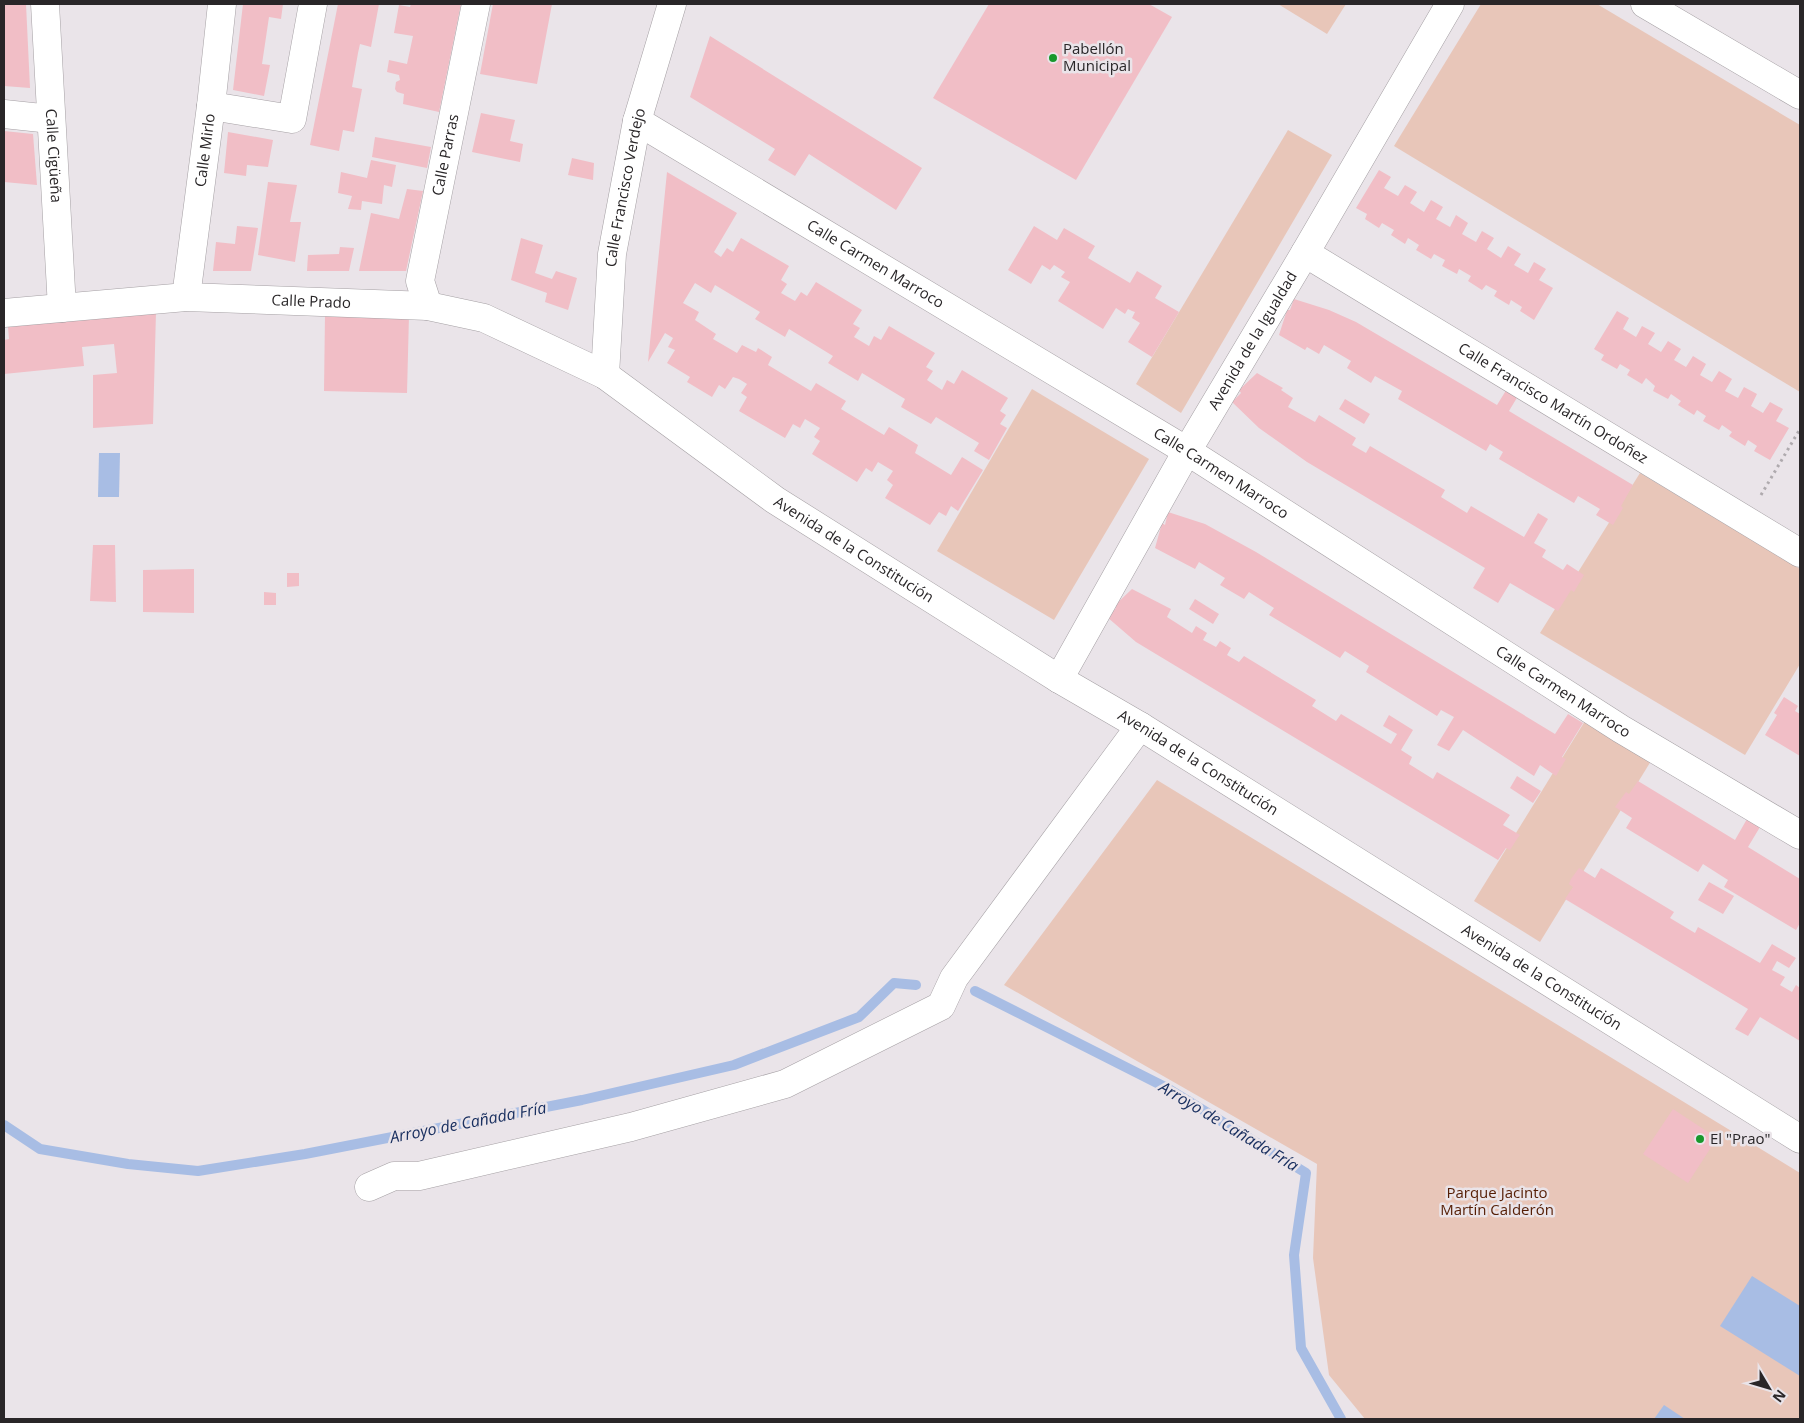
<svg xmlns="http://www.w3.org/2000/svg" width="1804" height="1423" viewBox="0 0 1804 1423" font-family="'Open Sans',sans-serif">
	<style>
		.green { fill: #e8c6b9 }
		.water { fill: #a8bde4 }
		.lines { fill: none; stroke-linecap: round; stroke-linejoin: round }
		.stream { stroke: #a8bde4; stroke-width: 10 }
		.building { fill: #f1bec6 }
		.minor-casing { stroke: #a5a0a4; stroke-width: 29 }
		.path { stroke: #afaaae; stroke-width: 3; stroke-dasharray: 2.5 4; stroke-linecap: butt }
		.minor { stroke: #fff; stroke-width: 28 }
		.poi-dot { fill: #18982c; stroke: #eae4e9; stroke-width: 2 }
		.labels { text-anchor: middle; stroke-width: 5; stroke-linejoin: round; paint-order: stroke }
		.poi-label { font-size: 15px; fill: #292628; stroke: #eae4e9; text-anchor: start }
		.street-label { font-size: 15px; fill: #292628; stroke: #eae4e9 }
		.park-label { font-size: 15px; fill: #551d04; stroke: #eae4e9 }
		.water-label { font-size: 16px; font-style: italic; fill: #1a3060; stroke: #eae4e9 }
	</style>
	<rect width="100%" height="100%" fill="#eae4e9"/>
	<g class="green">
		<polygon points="1278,4 1346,4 1327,34"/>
		<polygon points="1481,4 1597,4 1800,125 1800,392 1394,146"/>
		<polygon points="1288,130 1332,155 1181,413 1136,384"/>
		<polygon points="1032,389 1149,459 1054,620 937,551"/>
		<polygon points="1640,473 1800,569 1800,664 1745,755 1540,633"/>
		<polygon points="1585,721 1651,761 1540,942 1474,901"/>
		<polygon points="1157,780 1800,1173 1800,1419 1365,1419 1329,1375 1313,1258 1317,1164 1004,985"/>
	</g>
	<g class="water">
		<polygon points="99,453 120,453 119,497 98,497"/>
		<polygon points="1752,1276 1800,1306 1800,1376 1720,1326"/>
		<polygon points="1664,1405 1685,1419 1654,1419"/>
	</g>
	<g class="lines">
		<g class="stream">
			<polyline points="975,991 1167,1088 1306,1173 1294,1255 1301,1348 1341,1419"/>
			<polyline points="4,1125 40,1149 128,1164 198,1171 305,1154 582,1100 734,1065 859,1017 894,983 916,985"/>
		</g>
	</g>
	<g class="building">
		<polygon points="4,4 26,4 30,88 4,86"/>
		<polygon points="243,4 283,4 281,19 269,17 262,64 270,65 264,96 233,90"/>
		<polygon points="338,4 379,4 371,47 360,44 358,53 352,87 362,89 354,132 343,130 339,151 310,145"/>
		<polygon points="411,4 461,4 439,112 403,104 404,94 397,92 395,89 396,82 400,80 399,75 387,72 389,60 407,64 413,36 394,33 399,5 410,7"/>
		<polygon points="493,4 552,4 537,84 480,74"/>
		<polygon points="989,4 1149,4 1172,17 1076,180 933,98"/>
		<polygon points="710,36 922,168 896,210 809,154 795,176 768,160 775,149 690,97"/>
		<polygon points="481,113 515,120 510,141 523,144 520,162 472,152"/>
		<polygon points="4,131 33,134 37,185 4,182"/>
		<polygon points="228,132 273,140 268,167 247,165 246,176 224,173"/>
		<polygon points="375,137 431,147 427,168 372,157"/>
		<polygon points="572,158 594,163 593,180 568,175"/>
		<polygon points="371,160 396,165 392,187 384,185 382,204 362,201 361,210 348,209 352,196 338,193 341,172 367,178"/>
		<polygon points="1379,170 1391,177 1384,188 1398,196 1405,185 1417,192 1410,203 1424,212 1431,200 1443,207 1436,219 1450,227 1456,215 1468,223 1462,234 1476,242 1482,231 1494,238 1487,249 1501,258 1508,246 1521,254 1514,265 1528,273 1534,262 1546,269 1539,280 1553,288 1534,320 1520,311 1522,307 1511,300 1509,305 1494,296 1497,291 1486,285 1482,290 1468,281 1471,276 1459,269 1457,274 1442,266 1445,260 1434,254 1431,259 1416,250 1419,245 1408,238 1405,244 1391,235 1394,230 1382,223 1379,228 1365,219 1367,214 1356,208"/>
		<polygon points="667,172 737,213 714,252 721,257 727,248 733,252 741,238 789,266 781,280 787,284 781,293 795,301 801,292 807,296 816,282 862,310 853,324 860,328 854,337 869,346 874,336 881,340 889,326 935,353 926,367 933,371 927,380 942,390 947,380 954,384 962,370 1008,398 1000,411 1006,415 1000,424 1007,428 989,460 974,451 979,443 936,417 931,424 901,407 905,399 862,373 858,381 828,363 833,356 789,329 785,337 755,319 760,312 715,285 711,293 695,283 683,303 699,312 695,320 716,334 713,339 737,353 742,345 756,352 758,348 772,357 768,365 811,391 816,383 846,401 841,409 884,435 889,427 918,445 915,453 951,475 962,457 983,470 958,511 951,506 946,516 939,512 930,525 885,498 893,485 887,480 893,471 878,462 872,472 866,468 857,482 812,454 820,441 814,437 820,428 805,419 800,428 793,424 785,438 739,411 747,397 741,393 747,384 739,379 733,377 725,389 719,385 712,397 687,382 690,377 667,363 675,350 668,347 673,338 665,333 648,362"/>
		<polygon points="268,182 297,185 290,222 301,222 295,262 258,255"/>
		<polygon points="407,189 423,191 406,271 359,271 371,213 399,219"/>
		<polygon points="237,226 258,228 251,271 213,271 216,242 235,244"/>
		<polygon points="1034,226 1057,240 1064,228 1095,246 1088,258 1130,283 1137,271 1162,286 1155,298 1179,312 1152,357 1128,342 1140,323 1132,318 1135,312 1132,311 1128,309 1125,314 1116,308 1103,329 1058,301 1070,282 1061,277 1065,272 1054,265 1050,270 1042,265 1031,284 1008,270"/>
		<polygon points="521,238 543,245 535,273 552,279 556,271 577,278 568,310 545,302 547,293 511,280"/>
		<polygon points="340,247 354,248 349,271 307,271 308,255 339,254"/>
		<polygon points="1294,299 1329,310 1356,322 1497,405 1510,384 1521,391 1509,411 1633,485 1621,506 1623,508 1613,525 1596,515 1600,509 1578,496 1574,503 1499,459 1503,452 1490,444 1486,451 1398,399 1402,391 1375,376 1371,383 1347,368 1351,361 1324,345 1319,354 1307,347 1305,350 1279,335 1287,310 1290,310"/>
		<polygon points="1617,311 1629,318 1623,329 1636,337 1642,326 1655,333 1648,344 1661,352 1668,341 1681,349 1674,360 1686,367 1693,356 1706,364 1700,375 1712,382 1719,371 1732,379 1725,391 1738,398 1744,387 1757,394 1751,406 1763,413 1770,402 1783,409 1776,421 1789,428 1770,460 1754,451 1757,446 1748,440 1745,446 1729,436 1732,432 1722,425 1719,430 1703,421 1706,416 1697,410 1694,415 1678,405 1681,401 1671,394 1668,399 1653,391 1655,386 1646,378 1642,384 1627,375 1630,370 1620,364 1617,369 1601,360 1604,355 1594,349"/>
		<polygon points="156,312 153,424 93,428 93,375 117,373 114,344 82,347 84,366 4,374 4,340 9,339 8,327"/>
		<polygon points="325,314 409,315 407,393 324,391"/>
		<polygon points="1257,373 1283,388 1281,390 1293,398 1288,407 1315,422 1319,415 1356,438 1352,445 1366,453 1370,446 1445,490 1441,497 1467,513 1471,506 1524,537 1538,513 1548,519 1534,543 1546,550 1542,557 1563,570 1567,564 1584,575 1574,592 1571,590 1558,611 1510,583 1498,603 1473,588 1485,568 1307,462 1259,428 1232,402 1241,393 1239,390"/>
		<polygon points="1345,399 1370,414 1364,424 1339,409"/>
		<polygon points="1168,512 1205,524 1256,552 1555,734 1568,714 1583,723 1562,757 1566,759 1556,776 1540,765 1534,776 1463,730 1449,751 1437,745 1454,717 1441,710 1437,716 1366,672 1369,666 1345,651 1340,658 1269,615 1274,608 1249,592 1244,599 1220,585 1225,578 1199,562 1195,569 1155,548 1162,523 1165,525"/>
		<polygon points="93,545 115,545 116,602 90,601"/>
		<polygon points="194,569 194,613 143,612 143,570"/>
		<polygon points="287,573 299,573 299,586 287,587"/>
		<polygon points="1132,589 1171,609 1167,617 1192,633 1196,626 1207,633 1203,640 1216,647 1220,641 1231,648 1227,655 1239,662 1244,656 1316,700 1312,706 1336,721 1341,714 1391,744 1397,734 1383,726 1389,715 1413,730 1401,750 1412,757 1409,764 1433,779 1437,772 1510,815 1503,825 1520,835 1517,839 1510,850 1506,848 1498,860 1136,642 1107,617 1116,608 1114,606"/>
		<polygon points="264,592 276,593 276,605 264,605"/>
		<polygon points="1195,599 1219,614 1213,624 1189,609"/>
		<polygon points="1784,697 1798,706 1795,711 1800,714 1800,756 1765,735 1777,715 1774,713"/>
		<polygon points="1517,776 1541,791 1533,803 1510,788"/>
		<polygon points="1638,781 1735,840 1747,819 1760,827 1748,847 1800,879 1800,923 1796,930 1724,887 1728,880 1703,864 1698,872 1626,828 1632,818 1615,807 1626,792 1629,794"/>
		<polygon points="1579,868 1595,878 1601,868 1674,912 1670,918 1695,933 1698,927 1760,963 1772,944 1796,958 1789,968 1777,961 1772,970 1785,977 1780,985 1792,992 1796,985 1800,988 1800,1041 1760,1017 1748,1036 1735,1029 1748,1009 1565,899 1573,887 1569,884 1571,879"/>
		<polygon points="1709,882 1734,896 1723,914 1698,900"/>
		<polygon points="1673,1109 1717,1138 1688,1183 1643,1154"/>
	</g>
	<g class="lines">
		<g class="minor-casing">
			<g id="minor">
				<path id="s1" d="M 45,4 L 62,308"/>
				<polyline points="1645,4 1800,95"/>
				<polyline points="211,106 292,119 313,4"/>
				<polyline points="4,114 51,119"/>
				<path id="s2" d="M 637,121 L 1187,451 L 1621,729 L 1800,835"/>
				<path id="s3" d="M 1305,253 L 1800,553"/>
				<path id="s4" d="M 186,297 L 211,106 L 222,4"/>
				<path id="s5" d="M 428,306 L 420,281 L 476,4"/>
				<path id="s6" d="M 4,313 L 186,297 L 428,306 L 484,318 L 605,375 L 775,500 L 1059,679 L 1140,726 L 1800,1139"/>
				<path id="s7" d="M 605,375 L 612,254 L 637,121 L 672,4"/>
				<path id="s8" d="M 1059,679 L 1187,451 L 1305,253 L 1450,4"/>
				<polyline points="369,1187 394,1176 419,1176 631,1127 785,1084 941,1006 954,978 1140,726"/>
			</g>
		</g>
		<polyline class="path" points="1761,495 1800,429"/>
		<use href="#minor" class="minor"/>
	</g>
	<g class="poi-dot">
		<circle cx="1053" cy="58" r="5"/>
		<circle cx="1700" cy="1139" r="5"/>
	</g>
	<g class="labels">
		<g class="poi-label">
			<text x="1063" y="54">Pabellón<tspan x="1063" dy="17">Municipal</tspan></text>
			<text x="1710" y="1144">El "Prao"</text>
		</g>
		<g class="street-label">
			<text dy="5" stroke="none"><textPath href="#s4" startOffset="148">Calle Mirlo</textPath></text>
			<text dy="5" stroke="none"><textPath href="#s5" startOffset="155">Calle Parras</textPath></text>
			<text dy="5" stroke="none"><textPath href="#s1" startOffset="152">Calle Cigüeña</textPath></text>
			<text dy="5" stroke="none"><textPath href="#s7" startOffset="189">Calle Francisco Verdejo</textPath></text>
			<text dy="5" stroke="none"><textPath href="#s2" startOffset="278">Calle Carmen Marroco</textPath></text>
			<text dy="5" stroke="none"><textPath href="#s6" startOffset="308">Calle Prado</textPath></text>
			<text dy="5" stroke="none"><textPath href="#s8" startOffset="390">Avenida de la Igualdad</textPath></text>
			<text dy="5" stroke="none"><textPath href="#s3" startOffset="290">Calle Francisco Martín Ordoñez</textPath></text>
			<text dy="5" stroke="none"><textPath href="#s2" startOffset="682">Calle Carmen Marroco</textPath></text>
			<text dy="5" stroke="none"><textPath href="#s6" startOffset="920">Avenida de la Constitución</textPath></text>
			<text dy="5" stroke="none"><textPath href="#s2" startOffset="1088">Calle Carmen Marroco</textPath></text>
			<text dy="5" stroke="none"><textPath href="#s6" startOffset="1325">Avenida de la Constitución</textPath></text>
			<text dy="5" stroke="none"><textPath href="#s6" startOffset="1730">Avenida de la Constitución</textPath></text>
		</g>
		<g class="park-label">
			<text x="1497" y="1198">Parque Jacinto<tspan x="1497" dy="17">Martín Calderón</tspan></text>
		</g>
		<g class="water-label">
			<text transform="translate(468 1122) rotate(-11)" y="6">Arroyo de Cañada Fría</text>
			<text transform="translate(1229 1126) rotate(31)" y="6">Arroyo de Cañada Fría</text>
		</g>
	</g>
	<rect width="1804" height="1423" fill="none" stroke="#292628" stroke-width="10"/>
	<g transform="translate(1769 1388) rotate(128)" stroke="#eae4e9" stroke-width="4" paint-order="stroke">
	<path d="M0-4L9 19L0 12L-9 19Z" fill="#292628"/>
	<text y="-8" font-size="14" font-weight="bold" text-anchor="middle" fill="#292628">N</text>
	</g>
</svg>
